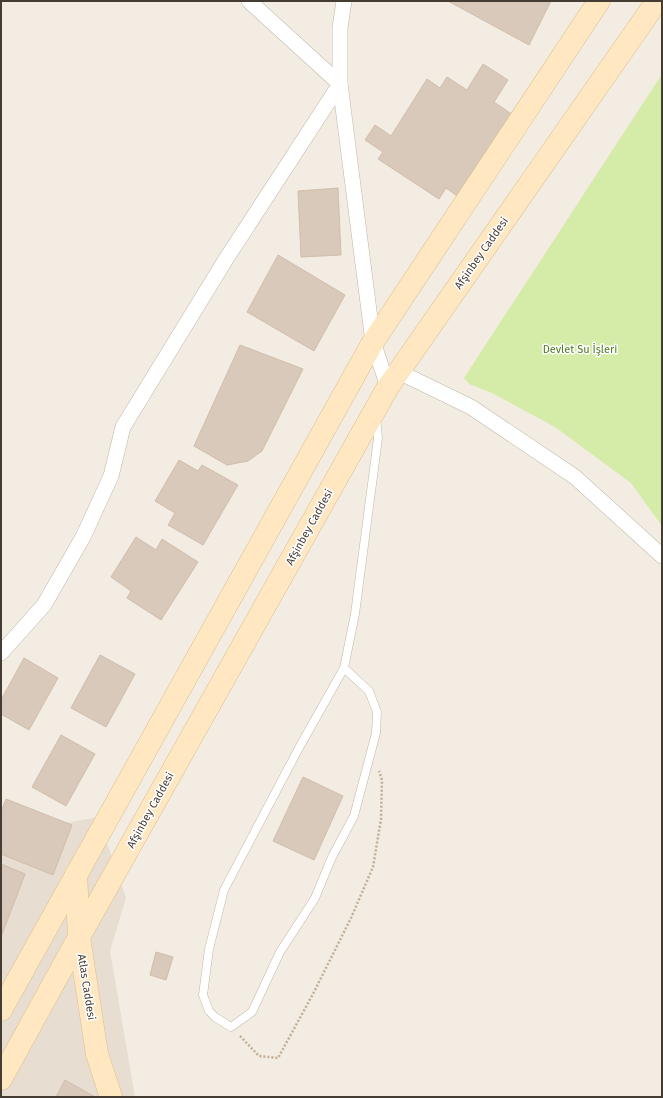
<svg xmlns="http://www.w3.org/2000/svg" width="663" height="1098" viewBox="0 0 663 1098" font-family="'Fira Sans',sans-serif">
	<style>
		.residential { fill: #e8ddd1 }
		.green { fill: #d5eba8 }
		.building { fill: #d9c9ba; stroke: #d1bdaa }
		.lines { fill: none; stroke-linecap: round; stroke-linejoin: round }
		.lane-casing { stroke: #c2b6a8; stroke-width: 9 }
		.street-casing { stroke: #c2b6a8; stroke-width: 16 }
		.secondary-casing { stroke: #dabe90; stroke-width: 23 }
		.path { stroke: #c2ad95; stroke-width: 2.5; stroke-dasharray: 2 2; stroke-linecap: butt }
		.lane { stroke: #fff; stroke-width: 8 }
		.street { stroke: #fff; stroke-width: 15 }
		.secondary { stroke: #ffe8c1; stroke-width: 22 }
		.labels { text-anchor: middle; stroke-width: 3; stroke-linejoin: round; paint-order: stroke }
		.street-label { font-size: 11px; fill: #453c33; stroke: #fff }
		.park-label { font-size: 11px; fill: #4f7b22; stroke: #fff }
	</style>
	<rect width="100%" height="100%" fill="#f3ece3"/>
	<polygon class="residential" points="98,817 126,898 110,951 135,1097 1,1097 1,835"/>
	<polygon class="green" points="662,74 662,526 631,483 555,427 492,393 469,384 464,378"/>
	<g class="building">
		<polygon points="448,1 551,1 529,45"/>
		<polygon points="483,64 508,80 494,102 513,115 460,198 446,188 439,199 378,159 383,152 365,140 375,125 391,136 427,79 440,88 447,77 467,90"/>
		<polygon points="338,188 341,255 301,257 298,191"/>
		<polygon points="278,255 345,295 314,351 247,312"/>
		<polygon points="240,345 303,369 262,451 248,461 227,465 194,446"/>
		<polygon points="179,460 198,471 202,465 238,485 203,545 168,525 175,513 155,501"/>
		<polygon points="136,537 156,550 162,539 198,562 161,620 127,598 131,591 111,577"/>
		<polygon points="100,655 135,674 106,727 71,708"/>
		<polygon points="24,658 58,678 29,730 1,714 1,700"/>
		<polygon points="61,735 95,754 66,806 32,787"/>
		<polygon points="303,777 343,796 314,860 273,841"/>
		<polygon points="6,799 72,825 53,875 1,854 1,812"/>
		<polygon points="1,864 25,874 1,937"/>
		<polygon points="156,952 173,957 166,980 150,975"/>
		<polygon points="65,1080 95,1097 56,1097"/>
	</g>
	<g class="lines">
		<g class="lane-casing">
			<polyline id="lane" points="344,668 369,691 377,712 376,733 354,816 332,857 315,898 280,952 252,1012 231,1027 215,1017 209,1011 203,995 209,949 224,890 300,746 344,668 355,614 378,438 376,418"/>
		</g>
		<g class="street-casing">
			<g id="street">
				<polyline points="344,1 340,28 340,84 373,342 388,387"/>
				<polyline points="399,372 471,407 575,477 662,556"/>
				<polyline points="1,653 44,605 83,537 111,476 123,427 226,259 340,84 249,1"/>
			</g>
		</g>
		<g class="secondary-casing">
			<g id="secondary">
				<polyline points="76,874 79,937 97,1054 111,1097"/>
				<polyline points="1,1010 373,342 599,1"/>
				<polyline points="1,1079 79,937 388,387 657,1"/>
			</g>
		</g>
		<polyline class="path" points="240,1036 259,1056 278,1058 313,994 351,918 373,867 381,819 382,780 379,771"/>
		<use href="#lane" class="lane"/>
		<use href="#street" class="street"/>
		<use href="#secondary" class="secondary"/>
	</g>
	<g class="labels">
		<g class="street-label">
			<text transform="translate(481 253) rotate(-55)" y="4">Afşinbey Caddesi</text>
			<text transform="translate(309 527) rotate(-61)" y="4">Afşinbey Caddesi</text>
			<text transform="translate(150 810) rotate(-61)" y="4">Afşinbey Caddesi</text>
			<text transform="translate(87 987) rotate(81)" y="4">Atlas Caddesi</text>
		</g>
		<g class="park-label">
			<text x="580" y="353">Devlet Su İşleri</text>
		</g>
	</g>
	<rect width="663" height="1098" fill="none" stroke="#453c33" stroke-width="4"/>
</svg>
